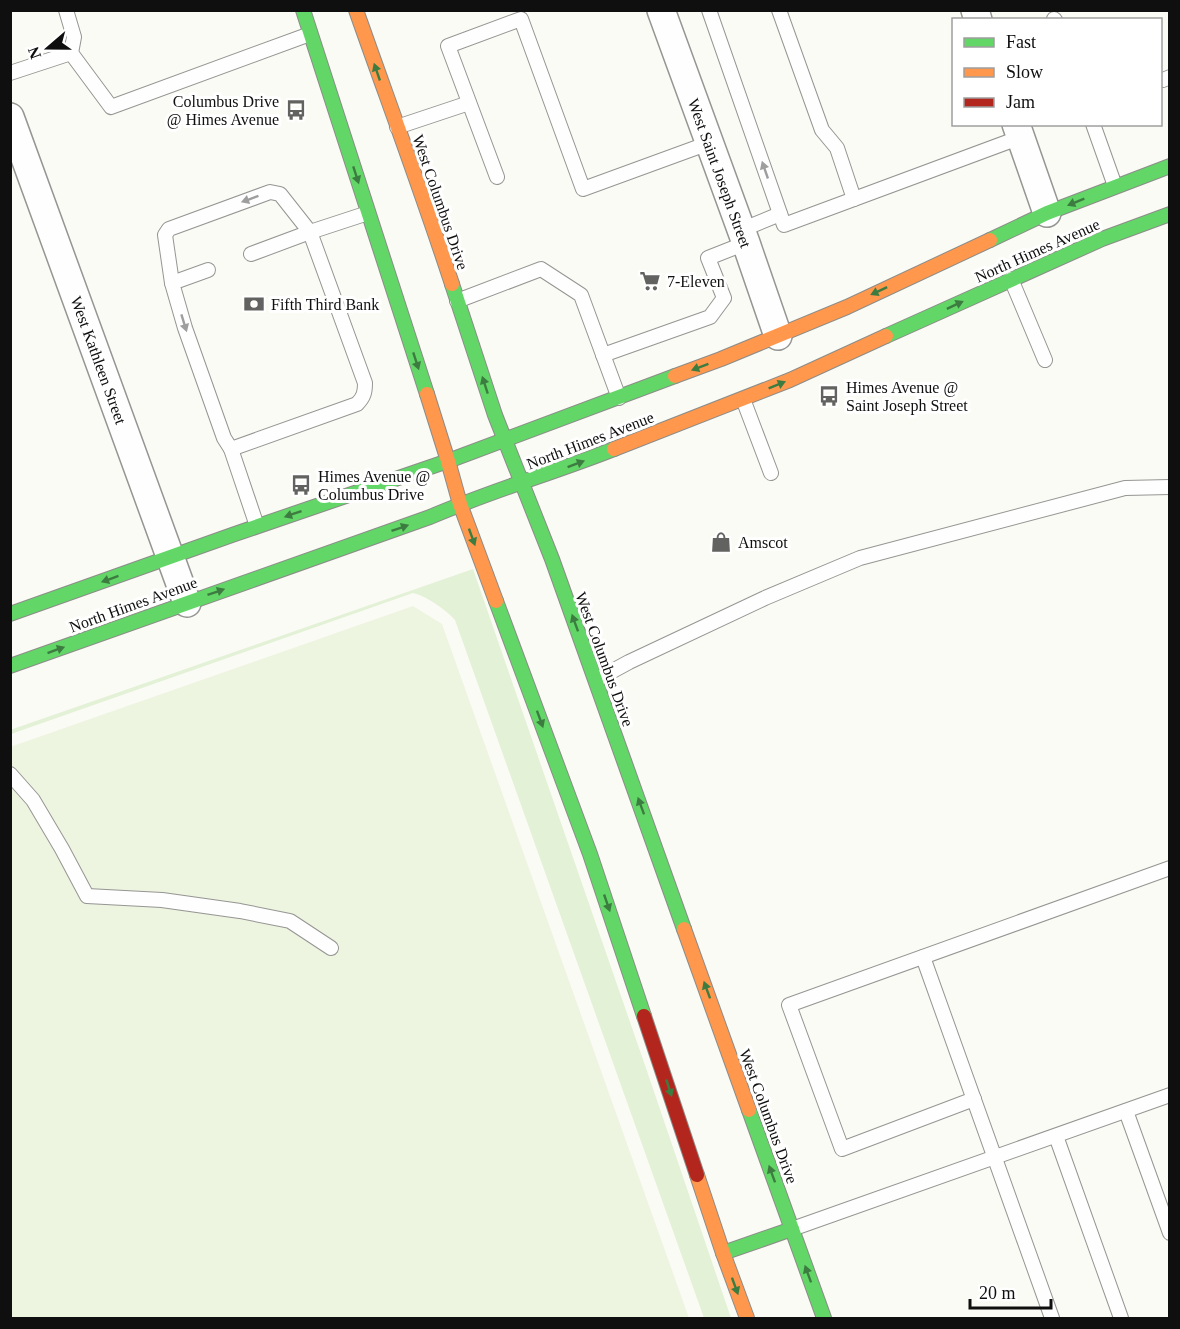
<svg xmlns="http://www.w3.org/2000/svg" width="1180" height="1329" viewBox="0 0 1180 1329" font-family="'Times New Roman',serif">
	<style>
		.green { fill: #e3f1d6 }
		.pitch { fill: #edf4e0 }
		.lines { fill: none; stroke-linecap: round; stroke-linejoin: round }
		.lane-casing { stroke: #959593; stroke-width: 16 }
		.street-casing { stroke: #959593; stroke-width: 30 }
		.fast-casing { stroke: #8c8c89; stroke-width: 16 }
		.slow-casing { stroke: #8c8c89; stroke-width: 16 }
		.jam-casing { stroke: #8c8c89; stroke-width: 16 }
		.lane { stroke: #fefefe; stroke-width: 14 }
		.street { stroke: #fefefe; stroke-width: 27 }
		.fast { stroke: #63d668; stroke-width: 14 }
		.slow { stroke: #ff974d; stroke-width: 14 }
		.jam { stroke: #b3261e; stroke-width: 14 }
		.oneway { fill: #3d7c40 }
		.oneway2 { fill: #9e9e9e }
		.labels { text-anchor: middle; stroke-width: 6; stroke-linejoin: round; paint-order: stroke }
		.poi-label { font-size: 16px; fill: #0f0f0f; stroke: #fff; text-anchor: start }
		.street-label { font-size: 16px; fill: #0f0f0f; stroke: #fff }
	</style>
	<rect width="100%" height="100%" fill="#fbfbf5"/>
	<path class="green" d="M 473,569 L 647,1071 L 731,1318 L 704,1318 L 455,620 C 445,609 428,597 413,593 L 11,734 L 10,730 Z"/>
	<polygon class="pitch" points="413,606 442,624 689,1318 11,1318 10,747"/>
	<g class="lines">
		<g class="lane-casing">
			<g id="lane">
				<polyline points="66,10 74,37 71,53 111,107 310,34"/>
				<polyline points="709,10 784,225 1021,137"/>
				<polyline points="779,10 822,130 837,148 854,199"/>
				<polyline points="1054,19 1055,20"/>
				<polyline points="10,73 71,53"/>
				<polyline points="1163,80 1170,77"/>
				<polyline points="1093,124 1115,186"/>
				<polyline points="397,127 469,103"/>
				<polyline points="497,177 448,46 521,19 583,189 709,143"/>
				<polyline points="741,230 780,214"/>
				<polyline points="208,270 172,283 185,328 224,438 231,449"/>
				<polyline points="1011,279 1045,360"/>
				<polyline points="172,283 165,235 169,229 270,192 280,194 310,232 251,254"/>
				<polyline points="457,301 541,269 581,295 619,398"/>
				<polyline points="603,355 710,317 724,298 708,258 746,243"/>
				<polyline points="743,399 771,473"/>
				<path d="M 257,526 L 231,449 L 357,404 C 364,397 365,392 365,383 L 310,232 L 368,213"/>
				<polyline points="596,680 629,662 765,598 860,558 1125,488 1170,487"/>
				<polyline points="10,774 33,800 62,849 87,896 162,900 240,911 290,921 331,948"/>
				<polyline points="923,957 1052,1318"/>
				<polyline points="974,1099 842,1149 789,1005 1170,868"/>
				<polyline points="1126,1111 1170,1233"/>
				<polyline points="1056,1136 1121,1318"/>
				<polyline points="792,1229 1170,1095"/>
			</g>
		</g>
		<g class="street-casing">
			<g id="street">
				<polyline points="661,10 746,243 778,336"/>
				<polyline points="975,10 978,20"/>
				<polyline points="10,117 187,603"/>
				<polyline points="1016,124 1047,213"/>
			</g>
		</g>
		<g class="fast-casing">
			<g id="fast">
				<polyline points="303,10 427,394"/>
				<polyline points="990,240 1047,213 1170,166"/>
				<polyline points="452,284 495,415 552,559 684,929"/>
				<polyline points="886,336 1102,239 1170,214"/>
				<polyline points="496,601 590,854 644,1016"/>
				<polyline points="10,614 232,535 448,461 675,376"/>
				<path d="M 10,666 L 430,517 C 490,491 553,473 614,449"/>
				<polyline points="749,1110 824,1318"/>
				<polyline points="723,1253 792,1229"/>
			</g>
		</g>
		<g class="slow-casing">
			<g id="slow">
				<path d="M 356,10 C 388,101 422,192 452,284"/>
				<polyline points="675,376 721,359 847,307 990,240"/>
				<polyline points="427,394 448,461 460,504 496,601"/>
				<polyline points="614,449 790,380 886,336"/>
				<polyline points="684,929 749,1110"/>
				<polyline points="697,1175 723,1253 747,1318"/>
			</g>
		</g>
		<g class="jam-casing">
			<polyline id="jam" points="644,1016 697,1175"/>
		</g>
		<use href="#lane" class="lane"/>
		<use href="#street" class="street"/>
		<use href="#fast" class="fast"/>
		<use href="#slow" class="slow"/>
		<use href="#jam" class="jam"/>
	</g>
	<defs><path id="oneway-solid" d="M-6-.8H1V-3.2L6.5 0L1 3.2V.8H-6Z" transform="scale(1.5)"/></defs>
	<g class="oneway">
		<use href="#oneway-solid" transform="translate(377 72) rotate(-109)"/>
		<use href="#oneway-solid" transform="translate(356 175) rotate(72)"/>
		<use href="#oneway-solid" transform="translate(1076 202) rotate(158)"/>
		<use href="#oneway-solid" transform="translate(879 291) rotate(155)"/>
		<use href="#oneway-solid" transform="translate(955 305) rotate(-25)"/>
		<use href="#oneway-solid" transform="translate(416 361) rotate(72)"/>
		<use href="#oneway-solid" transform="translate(700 367) rotate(159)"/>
		<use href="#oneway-solid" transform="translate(485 385) rotate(-108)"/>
		<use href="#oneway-solid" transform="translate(777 385) rotate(-22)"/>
		<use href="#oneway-solid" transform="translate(576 464) rotate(-21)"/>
		<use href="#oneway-solid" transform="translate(293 514) rotate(161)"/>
		<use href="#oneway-solid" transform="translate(400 528) rotate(-19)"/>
		<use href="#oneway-solid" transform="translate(472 537) rotate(70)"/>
		<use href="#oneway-solid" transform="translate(110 579) rotate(160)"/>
		<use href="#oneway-solid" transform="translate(216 592) rotate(-19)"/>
		<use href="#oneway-solid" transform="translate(575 623) rotate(-110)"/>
		<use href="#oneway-solid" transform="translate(56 650) rotate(-20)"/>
		<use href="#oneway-solid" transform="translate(540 719) rotate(70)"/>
		<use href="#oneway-solid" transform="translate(641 806) rotate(-110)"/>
		<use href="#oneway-solid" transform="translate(607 903) rotate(71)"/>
		<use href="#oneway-solid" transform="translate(707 990) rotate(-110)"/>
		<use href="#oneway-solid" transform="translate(669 1088) rotate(72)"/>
		<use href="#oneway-solid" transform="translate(772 1174) rotate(-110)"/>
		<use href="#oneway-solid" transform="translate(808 1274) rotate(-110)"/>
		<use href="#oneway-solid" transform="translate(735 1286) rotate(70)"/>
	</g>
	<g class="oneway2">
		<use href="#oneway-solid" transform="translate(765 170) rotate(-109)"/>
		<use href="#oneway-solid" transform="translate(250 199) rotate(160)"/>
		<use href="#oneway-solid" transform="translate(184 323) rotate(73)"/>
	</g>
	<defs>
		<g id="bus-bare" transform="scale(1.62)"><path d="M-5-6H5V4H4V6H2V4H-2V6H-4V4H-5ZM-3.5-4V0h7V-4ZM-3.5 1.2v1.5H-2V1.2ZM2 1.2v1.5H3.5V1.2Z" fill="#626260" stroke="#fff" stroke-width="2.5" paint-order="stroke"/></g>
		<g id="supermarket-bare" transform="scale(1.62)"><path d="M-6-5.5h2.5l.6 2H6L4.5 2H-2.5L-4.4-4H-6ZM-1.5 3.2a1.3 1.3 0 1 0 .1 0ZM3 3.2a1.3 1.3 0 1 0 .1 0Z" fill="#626260" stroke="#fff" stroke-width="2.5" paint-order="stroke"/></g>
		<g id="bank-bare" transform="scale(1.62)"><path d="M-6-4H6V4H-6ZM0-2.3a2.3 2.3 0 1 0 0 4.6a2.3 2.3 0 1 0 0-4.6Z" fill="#626260" stroke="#fff" stroke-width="2.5" paint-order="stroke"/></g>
		<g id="shop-bare" transform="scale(1.62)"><path d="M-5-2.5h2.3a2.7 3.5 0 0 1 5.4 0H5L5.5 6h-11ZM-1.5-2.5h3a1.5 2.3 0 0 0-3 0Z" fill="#626260" stroke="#fff" stroke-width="2.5" paint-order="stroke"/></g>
	</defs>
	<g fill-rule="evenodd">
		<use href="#bus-bare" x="296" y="110"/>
		<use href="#supermarket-bare" x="650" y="281"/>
		<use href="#bank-bare" x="254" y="304"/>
		<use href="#bus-bare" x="829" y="396"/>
		<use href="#bus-bare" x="301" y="485"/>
		<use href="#shop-bare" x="721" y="542"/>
	</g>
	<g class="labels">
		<g class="poi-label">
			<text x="279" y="107" text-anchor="end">Columbus Drive<tspan x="279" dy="18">@ Himes Avenue</tspan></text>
			<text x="667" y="287">7-Eleven</text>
			<text x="271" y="310">Fifth Third Bank</text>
			<text x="846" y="393">Himes Avenue @<tspan x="846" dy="18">Saint Joseph Street</tspan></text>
			<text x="318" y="482">Himes Avenue @<tspan x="318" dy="18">Columbus Drive</tspan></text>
			<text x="738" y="548">Amscot</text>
		</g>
		<g class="street-label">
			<text transform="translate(720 173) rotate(70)" y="6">West Saint Joseph Street</text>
			<text transform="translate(441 202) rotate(71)" y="6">West Columbus Drive</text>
			<text transform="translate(1037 250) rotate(-24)" y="6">North Himes Avenue</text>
			<text transform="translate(99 360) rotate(70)" y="6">West Kathleen Street</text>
			<text transform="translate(590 440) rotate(-21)" y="6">North Himes Avenue</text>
			<text transform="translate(133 604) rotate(-20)" y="6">North Himes Avenue</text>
			<text transform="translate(605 659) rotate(70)" y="6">West Columbus Drive</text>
			<text transform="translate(769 1116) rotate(70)" y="6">West Columbus Drive</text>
		</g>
	</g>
	<rect width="1180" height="1329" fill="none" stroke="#0f0f0f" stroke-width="24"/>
	<rect x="952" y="18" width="210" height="108" fill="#ffffff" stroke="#9f9f9f" stroke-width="1.5"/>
	<rect x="964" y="38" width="30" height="9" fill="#63d668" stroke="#9f9f9f" stroke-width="1.5"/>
	<text x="1006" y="48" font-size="18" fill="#0f0f0f">Fast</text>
	<rect x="964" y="68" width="30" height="9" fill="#ff974d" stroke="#9f9f9f" stroke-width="1.5"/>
	<text x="1006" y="78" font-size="18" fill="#0f0f0f">Slow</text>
	<rect x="964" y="98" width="30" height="9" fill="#b3261e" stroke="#9f9f9f" stroke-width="1.5"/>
	<text x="1006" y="108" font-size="18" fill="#0f0f0f">Jam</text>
	<g transform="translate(48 48) rotate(250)" stroke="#ffffff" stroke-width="4.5" paint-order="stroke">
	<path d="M0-4.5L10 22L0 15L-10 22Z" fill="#0f0f0f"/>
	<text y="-9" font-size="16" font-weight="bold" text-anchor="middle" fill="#0f0f0f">N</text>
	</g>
	<path d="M970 1299v9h81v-9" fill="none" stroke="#0f0f0f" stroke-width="3"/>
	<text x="979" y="1299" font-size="18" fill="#0f0f0f" stroke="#ffffff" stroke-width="4.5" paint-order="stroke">20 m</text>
</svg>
